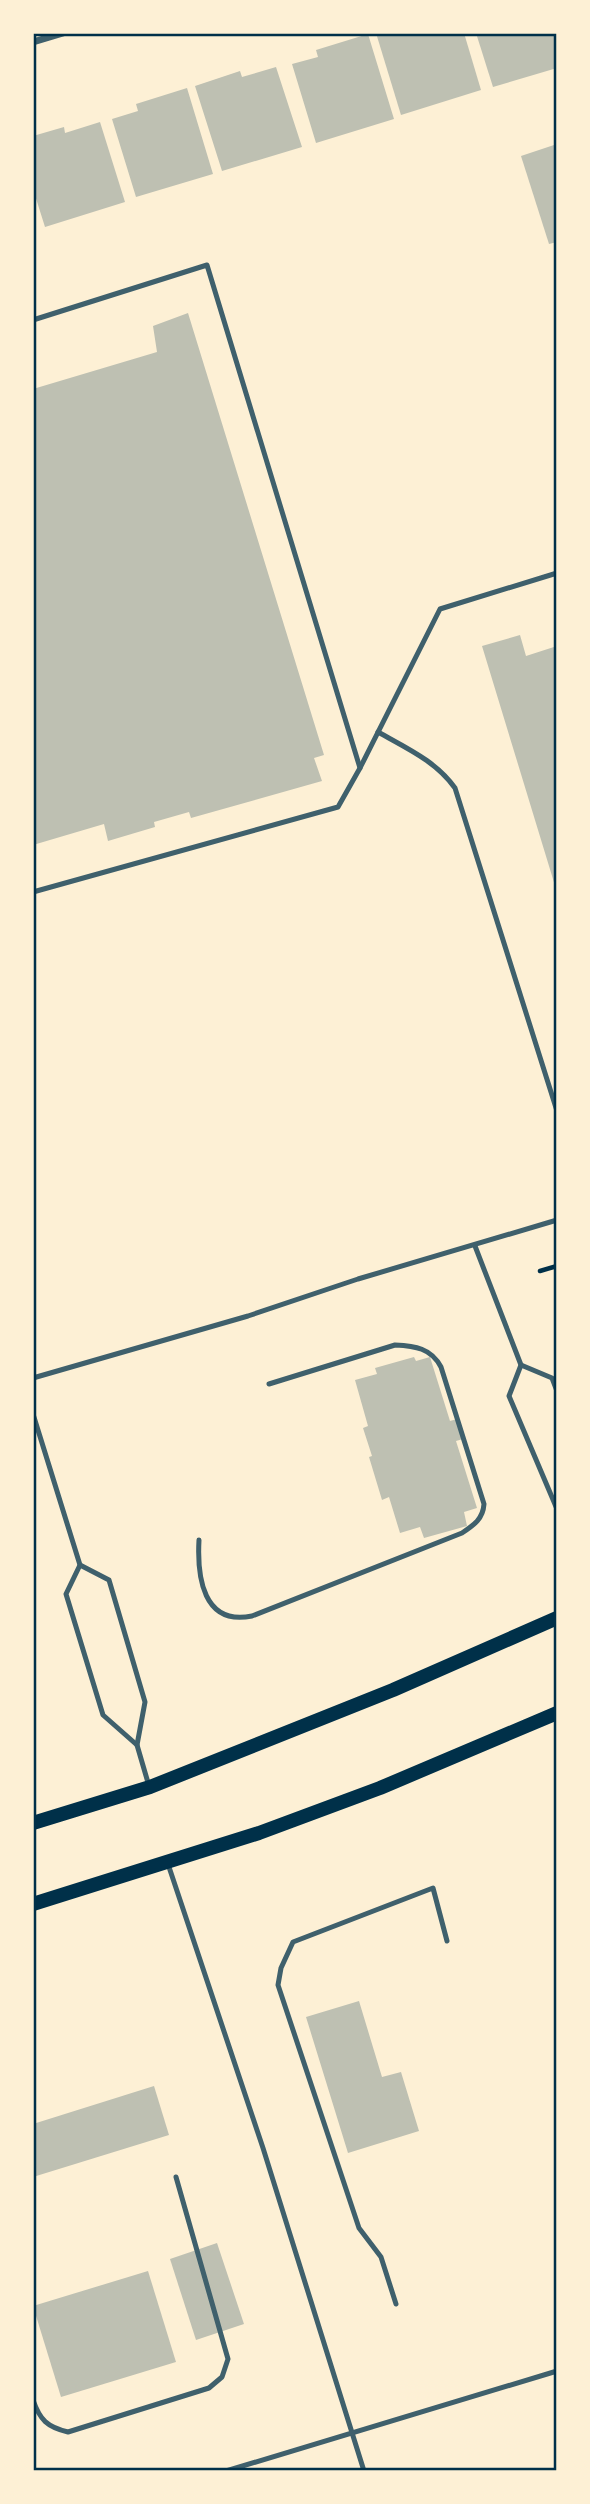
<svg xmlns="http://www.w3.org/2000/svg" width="590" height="2504" viewBox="0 0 590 2504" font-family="'IBM Plex Serif',serif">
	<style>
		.building { fill: #bec0b2 }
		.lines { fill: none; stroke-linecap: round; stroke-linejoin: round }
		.path { stroke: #003049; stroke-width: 4.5 }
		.service { stroke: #3f606c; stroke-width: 5 }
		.minor { stroke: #3f606c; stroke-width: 7 }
		.secondary { stroke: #003049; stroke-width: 14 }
		.neatline { fill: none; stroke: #003049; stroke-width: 2.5 }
	</style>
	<rect width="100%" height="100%" fill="#fdf0d5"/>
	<g class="building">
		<polygon points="376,33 464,33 481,90 401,115"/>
		<polygon points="476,33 557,33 557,68 493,87"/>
		<polygon points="368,34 394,119 316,143 292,64 318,57 316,50"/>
		<polygon points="276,67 302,147 222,171 195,86 240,71 242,77"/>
		<polygon points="187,88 213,174 136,197 112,119 138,111 136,104"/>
		<polygon points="100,122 125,202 45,227 33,189 33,136 64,127 65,133"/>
		<polygon points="557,144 557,242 549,244 521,156"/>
		<polygon points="188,313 324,755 314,758 322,781 191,818 189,812 154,822 155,827 108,841 104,824 33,845 33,389 157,352 153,326"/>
		<polygon points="520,635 526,656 557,646 556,889 482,646"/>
		<polygon points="414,1357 416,1361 430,1357 450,1421 457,1419 463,1439 456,1441 477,1508 464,1512 467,1526 424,1538 420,1527 400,1533 389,1497 382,1500 369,1457 372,1456 363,1428 368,1426 355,1380 377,1374 375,1368"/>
		<polygon points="359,2001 382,2077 401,2072 419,2131 348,2153 306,2017"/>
		<polygon points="154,2086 169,2135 33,2177 33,2124"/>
		<polygon points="217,2243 244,2324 196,2340 170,2259"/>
		<polygon points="148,2271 176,2362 61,2397 33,2306"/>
	</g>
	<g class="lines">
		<polyline class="path" points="540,1271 557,1266"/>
		<g class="service">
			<polyline points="33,320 207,265 360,768"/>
			<path d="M 378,732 C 406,748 436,761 455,788 L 557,1111"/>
			<polyline points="33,892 338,807 360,768 440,609 557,573"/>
			<polyline points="475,1246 521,1365 509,1396 557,1509"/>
			<polyline points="521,1365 552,1378 557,1391"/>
			<polyline points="33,1378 248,1316 358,1279 557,1220"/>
			<polyline points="33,1414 80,1565 66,1594 103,1715 137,1745"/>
			<path d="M 199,1540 C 197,1577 203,1626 252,1616 L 462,1533 C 474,1525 483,1519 484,1504 L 441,1367 C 431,1348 415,1346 395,1345 L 269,1384"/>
			<polyline points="80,1565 109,1580 145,1702 137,1745 149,1786"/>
			<polyline points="33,1668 33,1679"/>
			<polyline points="168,1864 263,2148 364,2471"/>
			<polyline points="396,2304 381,2257 359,2228 278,1985 281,1968 293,1942 433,1888 447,1941"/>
			<path d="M 33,2400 C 40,2420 47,2427 68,2432 L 209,2388 L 222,2377 L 228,2359 L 176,2177"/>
			<polyline points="226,2471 557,2371"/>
		</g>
		<polyline class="minor" points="33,42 63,33"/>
		<g class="secondary">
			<polyline points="33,1823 150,1787 393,1690 557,1618"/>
			<polyline points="33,1904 259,1833 380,1788 557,1713"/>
		</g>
	</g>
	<rect width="590" height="2504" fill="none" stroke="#fdf0d5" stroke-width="70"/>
	<rect x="35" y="35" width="520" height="2434" class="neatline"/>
</svg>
